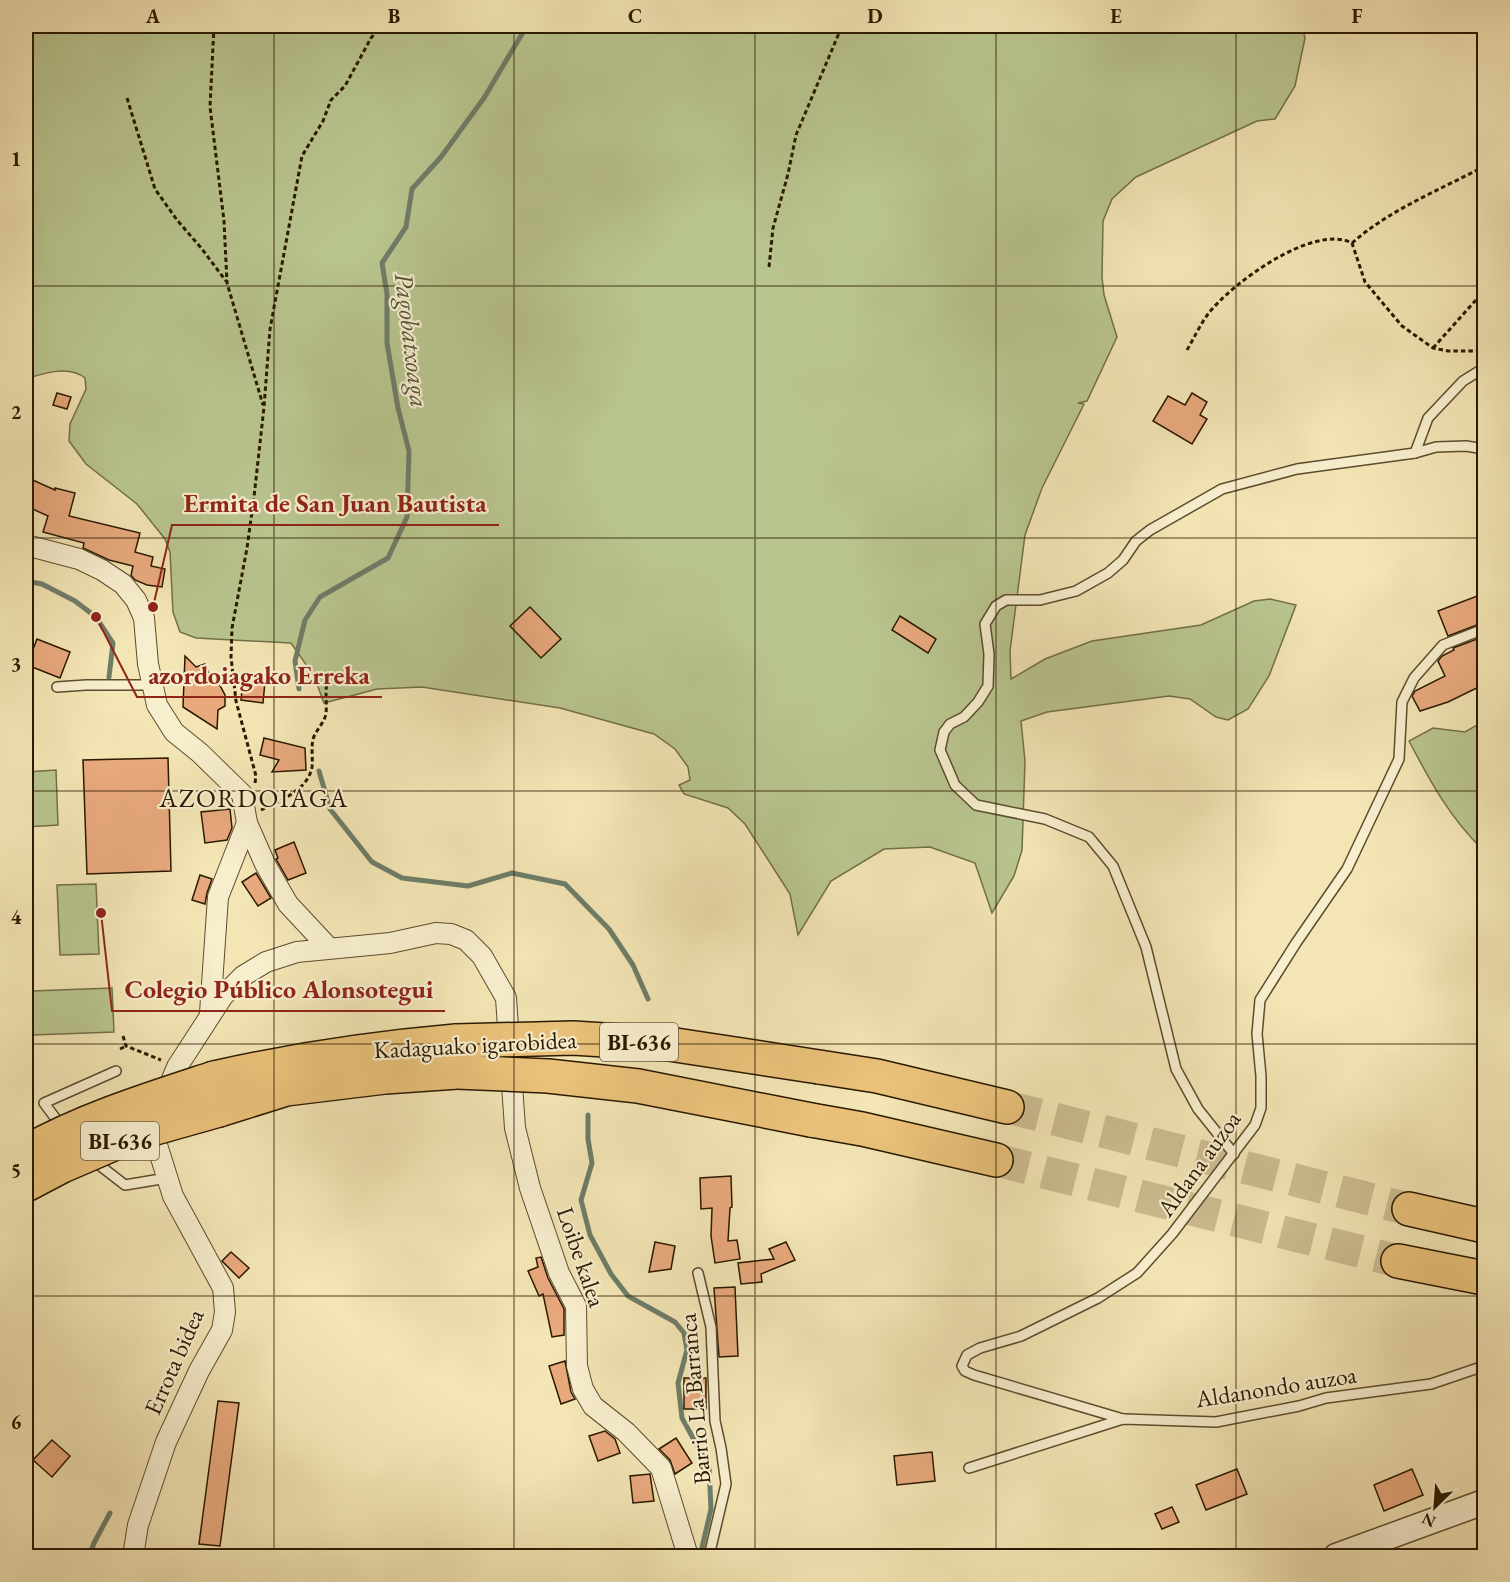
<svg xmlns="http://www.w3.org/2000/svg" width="1510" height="1582" viewBox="0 0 1510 1582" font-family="'EB Garamond',serif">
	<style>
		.green { fill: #b9c58f; stroke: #726f48; stroke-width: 1.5 }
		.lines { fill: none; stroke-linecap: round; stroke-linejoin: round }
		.stream { stroke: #6e7d68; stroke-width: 5 }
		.building { fill: #e8a97d; stroke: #2a1900; stroke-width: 1.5 }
		.motorway-tunnel { stroke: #cbbc90; stroke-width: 33; stroke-dasharray: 33 16; stroke-linecap: butt }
		.service-casing { stroke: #5c4c2d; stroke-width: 12 }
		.minor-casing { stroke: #5c4c2d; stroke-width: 22 }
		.tertiary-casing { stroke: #5c4c2d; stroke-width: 27 }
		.motorway-casing { stroke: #2a1900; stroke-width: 36 }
		.path { stroke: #2a1900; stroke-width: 3; stroke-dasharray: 4.5 3; stroke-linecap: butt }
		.service { stroke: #f7eece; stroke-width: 9 }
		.minor { stroke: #f7eece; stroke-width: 20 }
		.tertiary { stroke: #f7eece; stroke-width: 24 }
		.motorway { stroke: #eac27a; stroke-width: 33 }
		.motorway-bridge-casing { stroke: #2a1900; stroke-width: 36; stroke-linecap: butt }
		.motorway-bridge { stroke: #eac27a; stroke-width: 33 }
		.grid { fill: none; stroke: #2a1900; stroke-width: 1.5; stroke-opacity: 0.55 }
		.labels { text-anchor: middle; stroke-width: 4.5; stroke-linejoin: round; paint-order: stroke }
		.shield { fill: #f7eece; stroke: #68593e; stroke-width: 1.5 }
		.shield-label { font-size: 22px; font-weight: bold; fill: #2a1900 }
		.street-label { font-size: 24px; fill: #2a1900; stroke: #f7eece }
		.water-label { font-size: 26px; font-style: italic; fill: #52533d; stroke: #f7eece }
		.neighbourhood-label { font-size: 26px; letter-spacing: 1.5px; fill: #2a1900; stroke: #f7eece }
		.leader { fill: none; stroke: #8f2418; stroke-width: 2 }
		.callout-dot { fill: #8f2418; stroke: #f7eece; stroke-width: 2 }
		.callout-label { font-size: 26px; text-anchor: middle; font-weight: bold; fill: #8f2418; stroke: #f7eece; stroke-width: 4.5; stroke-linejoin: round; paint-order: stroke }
		.neatline { fill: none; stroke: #2a1900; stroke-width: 2 }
		.grid-label { font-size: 20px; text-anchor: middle; font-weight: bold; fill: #2a1900 }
	</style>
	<rect width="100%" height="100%" fill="#f3e5b4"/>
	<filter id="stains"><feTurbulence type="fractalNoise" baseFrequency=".00333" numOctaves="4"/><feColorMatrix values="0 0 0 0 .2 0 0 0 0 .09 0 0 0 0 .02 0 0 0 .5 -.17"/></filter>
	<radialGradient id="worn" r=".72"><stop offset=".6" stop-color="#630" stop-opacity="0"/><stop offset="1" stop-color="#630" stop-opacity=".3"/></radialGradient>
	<g class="green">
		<path d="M 26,26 L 1302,26 L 1305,38 L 1295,86 L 1275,119 L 1257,121 L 1136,177 L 1112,199 L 1103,221 L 1102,277 L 1104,295 L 1117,337 L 1087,401 L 1078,403 L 1084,404 L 1042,488 L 1025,535 L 1010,651 L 1011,679 L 1045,659 L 1092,641 L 1201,625 L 1254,601 L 1270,599 L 1296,605 L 1269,676 L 1248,709 L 1228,720 L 1216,717 L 1190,699 L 1169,696 L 1047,712 L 1021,721 L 1025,761 L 1022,850 L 1014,876 L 992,913 L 975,863 L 930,847 L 884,849 L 831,881 L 798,935 L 790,894 L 745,824 L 728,808 L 684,794 L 679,785 L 690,780 L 688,767 L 675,749 L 654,734 L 560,708 L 422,687 L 377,689 L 324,703 L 314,676 L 291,643 L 196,638 L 180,632 L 173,612 L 170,552 L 165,539 L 137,504 L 86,464 L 69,441 L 70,424 L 86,389 L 85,378 C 69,365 44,373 26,379 Z"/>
		<path d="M 1484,721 L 1484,851 C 1450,818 1431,783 1409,741 L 1433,728 L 1465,732 Z"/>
		<polygon points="56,770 58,825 26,827 26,772"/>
		<polygon points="96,884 99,954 60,955 57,885"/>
		<polygon points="112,988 114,1032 33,1035 32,991"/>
	</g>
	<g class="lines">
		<g class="stream">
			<polyline points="26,581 42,584 75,601 96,617 113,643 109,677"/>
			<polyline points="299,689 295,661 305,620 320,597 388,558 407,517 409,451 398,408 387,343 387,294 382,263 406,227 412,189 441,157 484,98 522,34 525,26"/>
			<polyline points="319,771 330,809 372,862 402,878 468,886 512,873 565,884 609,929 633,965 648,999"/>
			<polyline points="588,1115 588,1139 592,1163 581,1200 590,1235 611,1274 628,1296 675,1322 684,1333 687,1350 678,1383 682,1418 709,1467 711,1509 700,1556"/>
			<polyline points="89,1556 94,1543 110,1513"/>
		</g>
	</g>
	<g class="building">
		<polygon points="57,393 71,397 67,409 53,405"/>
		<polygon points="1192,393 1207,402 1200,415 1207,419 1192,444 1153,421 1168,396 1185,405"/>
		<polygon points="26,477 55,490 55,488 75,493 69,516 140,533 135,552 153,557 151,566 165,569 162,587 147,585 135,580 131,575 133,566 109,560 83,548 84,543 43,532 48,516 26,506"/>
		<polygon points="1485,593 1485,622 1448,636 1438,611"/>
		<polygon points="530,607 561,639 541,658 510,626"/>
		<polygon points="900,616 936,639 928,653 892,630"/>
		<polygon points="1485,636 1485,684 1448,702 1420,711 1412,696 1415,691 1445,676 1438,661 1442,656 1454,650 1453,648"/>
		<polygon points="37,639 70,652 60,678 27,665"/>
		<polygon points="185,656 196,667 205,664 211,678 215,676 225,695 225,706 218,710 217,729 183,707"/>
		<polygon points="243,680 265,682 263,703 241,700"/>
		<polygon points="264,738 305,748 306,770 272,772 279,760 260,755"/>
		<polygon points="168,758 171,871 87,874 83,760"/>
		<polygon points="230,809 232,828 227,840 205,843 201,812"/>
		<polygon points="294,842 306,873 288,880 276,859 278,858 275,850"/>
		<polygon points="256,873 271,898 258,906 242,882"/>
		<polygon points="200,875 212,879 207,893 205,904 192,900"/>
		<polygon points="731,1176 732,1207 730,1208 728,1241 737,1240 740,1259 715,1263 711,1236 712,1208 701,1209 700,1178"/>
		<polygon points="655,1242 675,1246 671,1269 649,1272"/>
		<polygon points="786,1242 795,1260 761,1274 762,1282 741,1284 738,1263 774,1259 769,1249"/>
		<polygon points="231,1252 249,1268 239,1278 222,1261"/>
		<polygon points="541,1257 548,1278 564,1309 564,1335 552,1337 543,1294 539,1296 528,1271 538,1267 536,1258"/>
		<polygon points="735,1287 738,1356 719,1357 714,1288"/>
		<polygon points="565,1361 571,1392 575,1399 561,1404 549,1366"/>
		<rect x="684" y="1378" width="22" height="31"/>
		<polygon points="218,1401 239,1403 220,1546 199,1544"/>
		<polygon points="605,1431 615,1439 620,1453 598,1461 589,1436"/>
		<polygon points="676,1438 692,1463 675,1474 670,1460 659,1449"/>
		<polygon points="52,1440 70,1456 52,1477 33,1460"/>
		<polygon points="932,1452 935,1481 897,1485 894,1456"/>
		<polygon points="1237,1469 1247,1494 1206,1510 1196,1485"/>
		<polygon points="1412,1469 1423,1495 1384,1511 1374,1485"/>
		<polygon points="650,1474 654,1501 633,1503 630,1476"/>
		<polygon points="1172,1507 1179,1522 1162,1529 1155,1514"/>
	</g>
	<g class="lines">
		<g class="motorway-tunnel">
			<polyline points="1007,1107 1409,1209"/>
			<polyline points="996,1160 1398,1261"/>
		</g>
		<g class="service-casing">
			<g id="service">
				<polyline points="1415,453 1428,418 1463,381 1484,368"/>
				<polyline points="57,687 86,685 153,685"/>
				<polyline points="62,1127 44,1103 116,1071"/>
				<polyline points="1234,1154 1198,1109 1176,1069 1146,947 1113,866 1089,837 1045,819 976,805 955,785 940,750 944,732 950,724 964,717 978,702 988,686 989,654 985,624 996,606 1006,600 1040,600 1076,591 1108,573 1123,560 1136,541 1150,530 1222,489 1297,469 1415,453 1436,447 1466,446 1484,449"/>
				<polyline points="94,1161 125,1185 167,1178"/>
				<polyline points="698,1273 711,1327 715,1421 721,1448 726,1484 709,1556"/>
				<polyline points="1123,1419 974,1375 965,1371 962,1366 967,1355 980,1348 1021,1336 1098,1298 1137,1273 1172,1234 1255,1125 1261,1108 1261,1076 1257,1034 1260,1000 1296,943 1347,869 1399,759 1402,702 1414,678 1443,645 1484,629"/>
				<polyline points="969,1468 1123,1419 1216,1422 1299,1406 1326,1398 1431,1384 1484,1366"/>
			</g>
		</g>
		<g class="minor-casing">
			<g id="minor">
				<polyline points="26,545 79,559 102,570 123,584 136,600 144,618 148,664 157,705 174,732 200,753 242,794 247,823 265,864 288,904 329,948"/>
				<polyline points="210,1013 218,897 247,823"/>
				<polyline points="133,1556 138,1525 166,1442 199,1371 222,1330 225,1312 223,1288 173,1196 157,1145 159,1110 177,1067 223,996 243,976 266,962 297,952 390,943 436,933 451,934 466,940 482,956 506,998 515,1128 530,1188 559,1273 576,1306 577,1366 583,1389 593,1406 626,1432 661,1468 688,1556"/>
			</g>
		</g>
		<g class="tertiary-casing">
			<polyline id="tertiary" points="1336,1556 1484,1502"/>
		</g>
		<g class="motorway-casing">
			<g id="motorway">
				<polyline points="819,1067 877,1076 1007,1107"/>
				<path d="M 214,1078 C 294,1060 375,1048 456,1041"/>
				<polyline points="219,1110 286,1089 385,1077 457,1072"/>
				<polyline points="811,1120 862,1129 996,1160"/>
				<polyline points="1409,1209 1484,1226"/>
				<polyline points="1398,1261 1484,1278"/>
			</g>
		</g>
		<g class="path">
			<polyline points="214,26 210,107 224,221 227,283 263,405"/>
			<polyline points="127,98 155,189 177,220 202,249 226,281"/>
			<path d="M 1352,243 C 1388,211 1437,191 1479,169 L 1484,170"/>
			<polyline points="769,267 773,228 788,174 796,135 842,26"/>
			<polyline points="1433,348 1484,291"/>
			<path d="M 1187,350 C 1194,338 1200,325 1208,314 C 1231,284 1313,223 1352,243 L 1365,282 L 1402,326 L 1433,348 L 1448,351 L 1484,351"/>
			<polyline points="255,783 256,776 236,701 231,657 232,628 247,548 254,497 264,407 270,329 302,156 323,121 331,100 345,86 371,38 381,26"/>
			<path d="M 261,810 C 280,801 308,790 312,767 C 313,758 311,748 313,739 C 316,730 324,723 326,714 C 327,703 325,693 327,682"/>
			<polyline points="123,1036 126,1046 161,1060"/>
			<polyline points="120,1049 126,1046"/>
			<polyline points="26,1103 34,1103"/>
		</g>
		<use href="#service" class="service"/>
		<use href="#minor" class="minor"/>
		<use href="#tertiary" class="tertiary"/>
		<use href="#motorway" class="motorway"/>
		<g class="motorway-bridge-casing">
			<g id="motorway-bridge">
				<polyline points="456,1041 573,1038 669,1044 819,1067"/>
				<polyline points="457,1072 548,1076 638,1086 811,1120"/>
				<path d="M 26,1152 C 85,1119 150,1099 214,1078"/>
				<polyline points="26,1185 62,1166 141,1132 219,1110"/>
			</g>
		</g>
		<use href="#motorway-bridge" class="motorway-bridge"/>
	</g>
	<path class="grid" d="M 274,26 L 274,1556M 514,26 L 514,1556M 755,26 L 755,1556M 996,26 L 996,1556M 1236,26 L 1236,1556M 26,286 L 1484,286M 26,538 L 1484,538M 26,791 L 1484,791M 26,1044 L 1484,1044M 26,1296 L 1484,1296"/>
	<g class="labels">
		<g class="shield">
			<rect x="600" y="1023" width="78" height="38" rx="4.5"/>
			<rect x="81" y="1122" width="78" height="38" rx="4.5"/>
		</g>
		<g class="shield-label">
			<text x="639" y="1050">BI-636</text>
			<text x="120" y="1149">BI-636</text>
		</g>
		<g class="street-label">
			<text transform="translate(475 1045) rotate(-3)" y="8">Kadaguako igarobidea</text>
			<text transform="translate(1199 1164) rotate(-54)" y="8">Aldana auzoa</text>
			<text transform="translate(581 1257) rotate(71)" y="8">Loibe kalea</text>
			<text transform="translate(174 1362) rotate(-66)" y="8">Errota bidea</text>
			<text transform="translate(1276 1387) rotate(-9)" y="8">Aldanondo auzoa</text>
			<text transform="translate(695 1399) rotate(-95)" y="8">Barrio La Barranca</text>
		</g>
		<g class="water-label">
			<text transform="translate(412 340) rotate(83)" y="9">Pagobatxoaga</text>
		</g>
		<g class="neighbourhood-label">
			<text x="254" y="807">AZORDOIAGA</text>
		</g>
	</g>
	<path class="leader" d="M153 607L172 525H499M96 617L137 697H382M101 913L112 1011H445"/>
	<g class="callout-dot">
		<circle cx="153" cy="607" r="6"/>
		<circle cx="96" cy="617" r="6"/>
		<circle cx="101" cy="913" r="6"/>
	</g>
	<g class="callout-label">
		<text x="335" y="512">Ermita de San Juan Bautista</text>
		<text x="259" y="684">azordoiagako Erreka</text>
		<text x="279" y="998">Colegio Público Alonsotegui</text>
	</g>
	<rect width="1510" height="1582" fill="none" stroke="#f3e5b4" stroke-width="66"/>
	<g transform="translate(1435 1507) rotate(205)" stroke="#f7eece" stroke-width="4.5" paint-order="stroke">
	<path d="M0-4.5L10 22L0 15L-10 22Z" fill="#2a1900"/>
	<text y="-9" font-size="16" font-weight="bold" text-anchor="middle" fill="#2a1900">N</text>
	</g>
	<rect x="33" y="33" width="1444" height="1516" class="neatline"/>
	<g class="grid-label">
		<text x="153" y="23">A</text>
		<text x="394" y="23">B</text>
		<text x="635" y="23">C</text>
		<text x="875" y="23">D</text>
		<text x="1116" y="23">E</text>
		<text x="1357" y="23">F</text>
		<text x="16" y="166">1</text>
		<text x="16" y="419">2</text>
		<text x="16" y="671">3</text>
		<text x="16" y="924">4</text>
		<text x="16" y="1177">5</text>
		<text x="16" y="1429">6</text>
	</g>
	<rect width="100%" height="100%" filter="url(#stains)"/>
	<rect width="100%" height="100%" fill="url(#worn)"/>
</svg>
